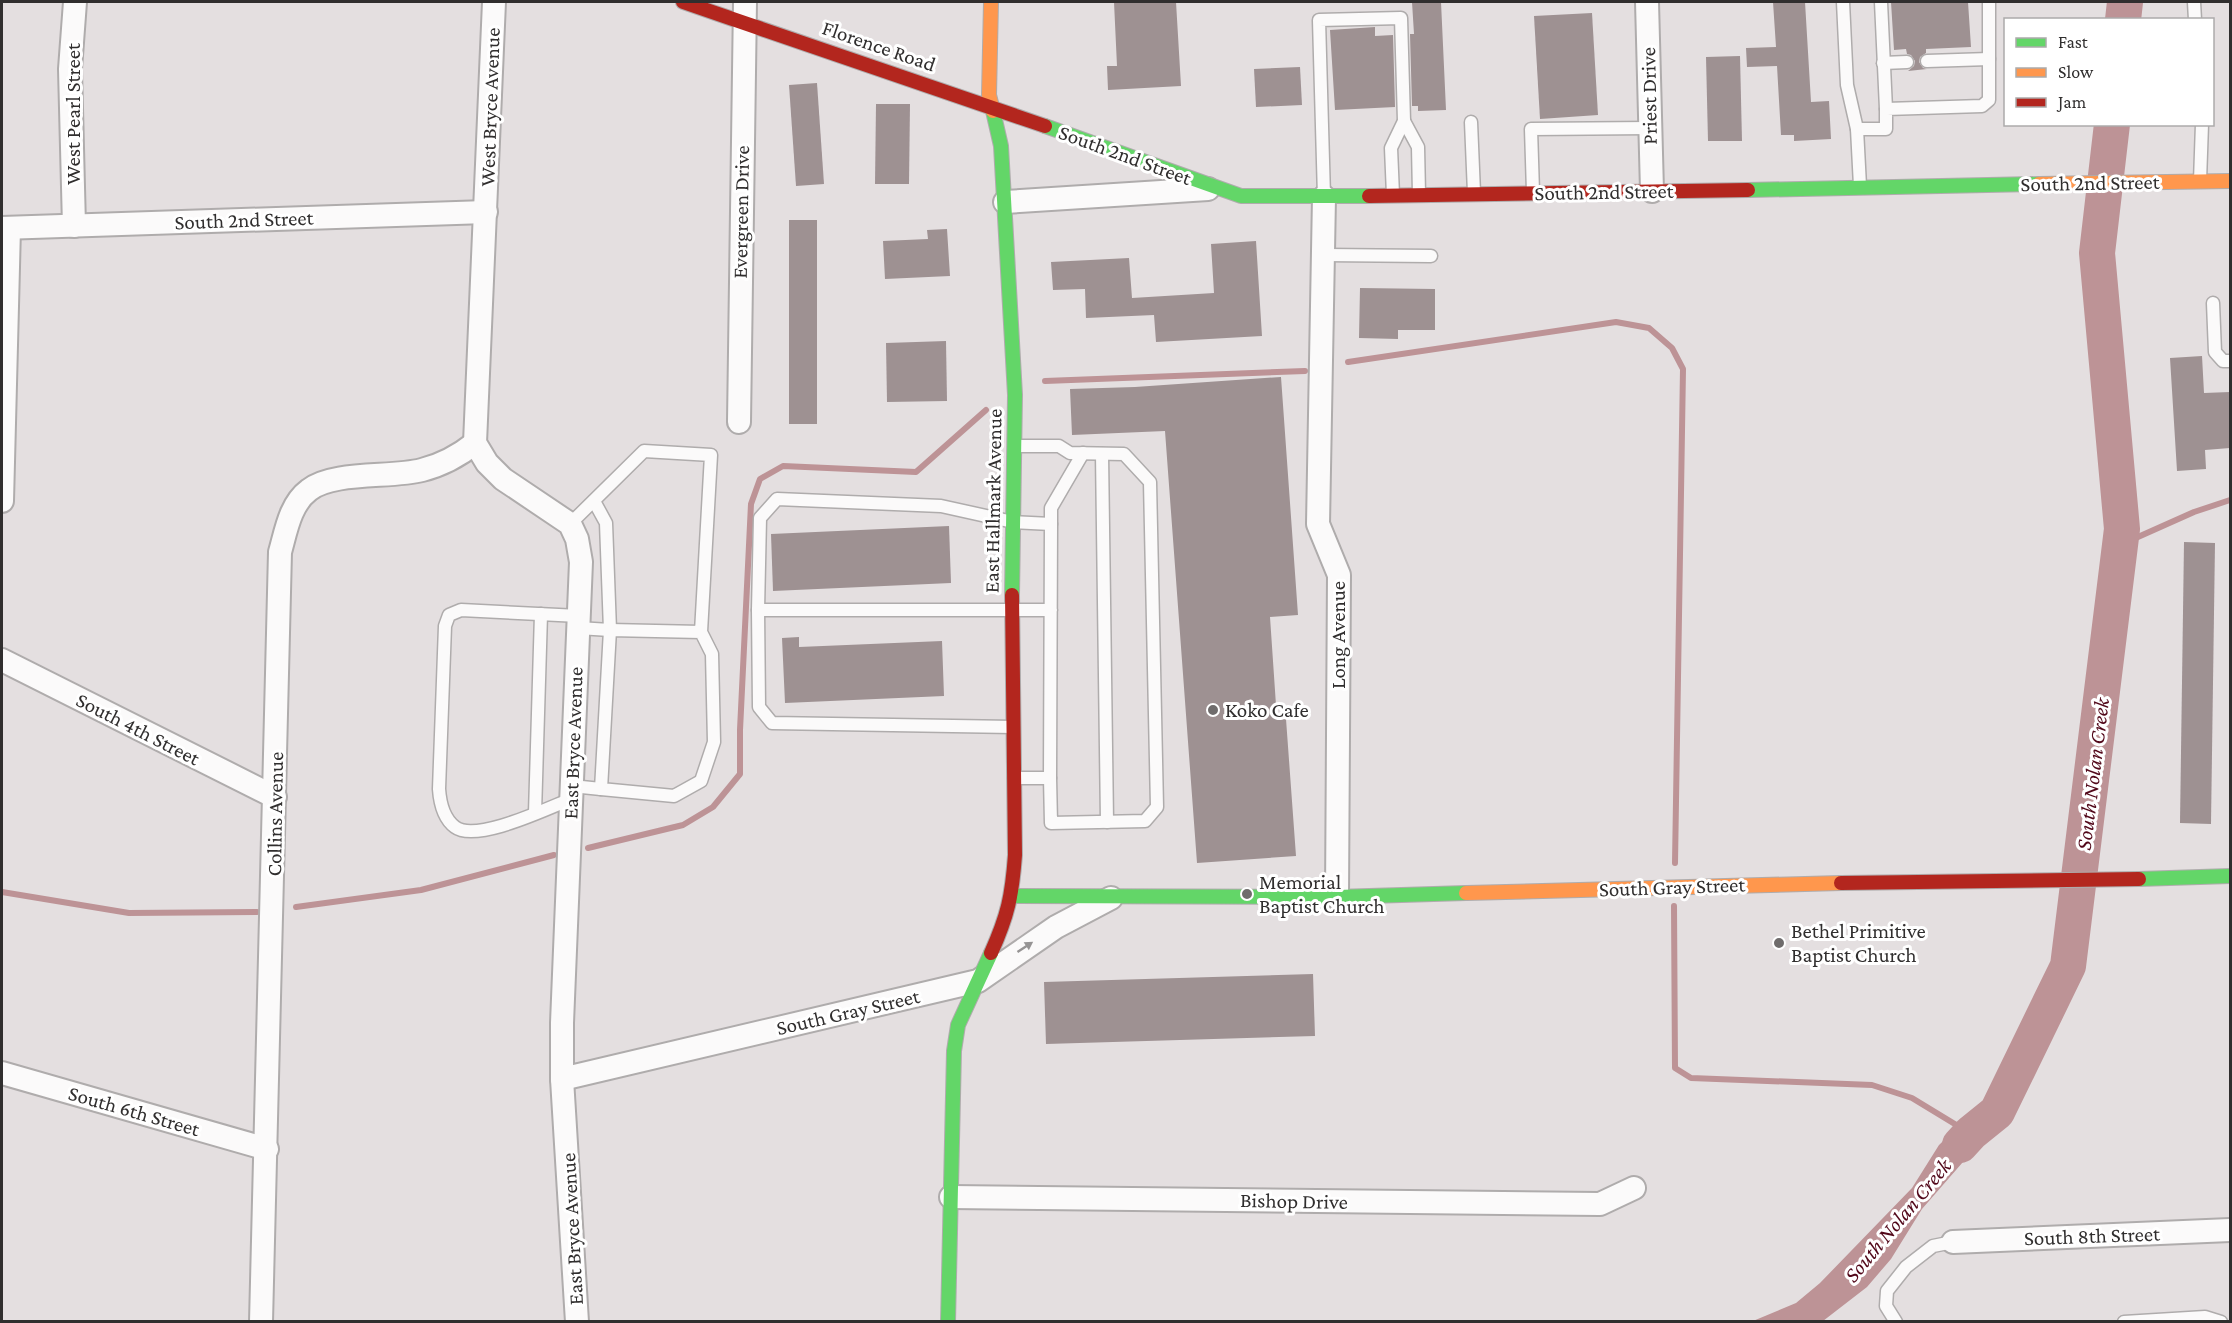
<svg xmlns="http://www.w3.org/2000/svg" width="2232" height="1323" viewBox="0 0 2232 1323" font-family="'Crimson Pro',serif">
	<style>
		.water { fill: #bd9396 }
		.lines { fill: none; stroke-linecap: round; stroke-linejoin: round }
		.stream { stroke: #bd9396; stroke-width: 6 }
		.river { stroke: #bd9396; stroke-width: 36 }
		.building { fill: #9e9192 }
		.lane-casing { stroke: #afacac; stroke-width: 15 }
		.street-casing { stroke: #afacac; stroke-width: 26 }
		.fast-casing { stroke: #afacac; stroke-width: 16 }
		.slow-casing { stroke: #afacac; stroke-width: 16 }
		.jam-casing { stroke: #afacac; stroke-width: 16 }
		.lane { stroke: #fbfafa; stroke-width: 12 }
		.street { stroke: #fbfafa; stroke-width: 22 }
		.fast { stroke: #63d668; stroke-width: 14 }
		.slow { stroke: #ff974d; stroke-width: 14 }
		.jam { stroke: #b3261e; stroke-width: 14 }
		.oneway { fill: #969494 }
		.poi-dot { fill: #6f6c6c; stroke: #fff; stroke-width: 2 }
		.labels { text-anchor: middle; stroke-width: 6; stroke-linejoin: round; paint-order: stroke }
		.street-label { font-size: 21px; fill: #302e2e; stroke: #fff }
		.poi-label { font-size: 21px; fill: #302e2e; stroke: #fff; text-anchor: start }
		.water-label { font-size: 22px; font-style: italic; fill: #52081a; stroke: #fff }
	</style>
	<rect width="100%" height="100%" fill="#e4dfe0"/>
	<polygon class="water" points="1997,1112 1990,1131 1922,1209 1891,1259 1867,1287 1823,1321 1753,1321 1796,1303 1820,1283 1912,1188 1939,1145 1968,1117"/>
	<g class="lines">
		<g class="stream">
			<polyline points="1348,362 1616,322 1649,328 1672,348 1683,369 1675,863"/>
			<polyline points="1045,381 1305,371"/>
			<polyline points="2120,545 2194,512 2230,500"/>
			<polyline points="588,848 683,825 713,807 740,774 740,730 751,504 760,479 783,466 916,472 986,410"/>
			<polyline points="2,892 129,913 257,912"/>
			<polyline points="1674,906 1675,1068 1691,1078 1872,1085 1912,1098 1963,1129"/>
			<polyline points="296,907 421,890 554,855"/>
		</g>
		<g class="river">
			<polyline points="2123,20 2125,2"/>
			<polyline points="1960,1145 1971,1133 1997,1112 2068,966 2122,529 2097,253 2112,124"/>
		</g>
	</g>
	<g class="building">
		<polygon points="1114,2 1176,2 1181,86 1108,90 1107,66 1117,66"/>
		<polygon points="1412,2 1441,2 1446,110 1418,111 1418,106 1412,106 1410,34 1414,34"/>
		<polygon points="1773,2 1805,2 1811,102 1829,101 1831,139 1794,141 1794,135 1781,135 1777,66 1747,67 1746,48 1776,47"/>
		<polygon points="1891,2 1968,2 1971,47 1926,49 1926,53 1920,57 1919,62 1923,68 1927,69 1908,71 1914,66 1915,61 1911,55 1907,54 1906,49 1894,50"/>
		<polygon points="1592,13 1598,115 1540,119 1534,16"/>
		<polygon points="1375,27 1375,36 1393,35 1395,107 1335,110 1330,30"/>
		<polygon points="1740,56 1742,141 1708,141 1706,57"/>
		<polygon points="1300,67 1302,105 1256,107 1254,69"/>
		<polygon points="817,83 824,184 796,186 789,85"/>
		<polygon points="876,104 910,104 909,184 875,184"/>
		<rect x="789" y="220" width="28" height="204"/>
		<polygon points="947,229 950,276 885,279 883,241 928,239 927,230"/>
		<polygon points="1256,241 1262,336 1156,342 1154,315 1086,318 1085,289 1053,290 1051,262 1129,258 1132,298 1214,293 1211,244"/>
		<polygon points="1360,288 1435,289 1435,330 1398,330 1398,339 1359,338"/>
		<polygon points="946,341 947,401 887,402 886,343"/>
		<polygon points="2202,356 2204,393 2230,392 2230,448 2205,450 2206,469 2177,471 2170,358"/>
		<polygon points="1281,377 1298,615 1270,617 1277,720 1286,719 1296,856 1197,863 1165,431 1072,435 1070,389 1135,387"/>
		<polygon points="949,526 951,583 773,591 771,534"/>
		<polygon points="2184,542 2215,543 2211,824 2180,823"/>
		<polygon points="799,637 799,647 942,641 944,696 785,703 782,638"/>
		<polygon points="1313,974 1315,1036 1046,1044 1044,982"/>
	</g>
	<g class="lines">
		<g class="lane-casing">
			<g id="lane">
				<polyline points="1843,2 1847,85 1857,129"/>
				<polyline points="1881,2 1886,109"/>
				<polyline points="2194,2 2195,20"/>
				<polyline points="1927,61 1989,59"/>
				<polyline points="1883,63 1907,62"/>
				<polyline points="1404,121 1418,147 1419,194"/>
				<polyline points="1471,122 1474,193"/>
				<polyline points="2200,181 2202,124"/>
				<polyline points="1860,186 1857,129 1886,129 1886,109 1982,106 1989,100 1989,2"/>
				<polyline points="1533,192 1531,129 1650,128"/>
				<polyline points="1324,197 1319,20 1401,18 1404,121 1391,148 1393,195"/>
				<polyline points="1325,255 1431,256"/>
				<polyline points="2213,303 2215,352 2223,361 2230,361"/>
				<polyline points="1102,454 1107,822"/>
				<polyline points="570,524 644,451 711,455 701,632 712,654 714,742 701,781 674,796 601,789 610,630 701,632"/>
				<polyline points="1051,524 1051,508 1083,453"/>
				<polyline points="758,610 759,707 772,723 1013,727"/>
				<polyline points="578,628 610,630 606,523 594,501"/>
				<polyline points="1014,778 1050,778 1051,823 1145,821 1157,807 1150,482 1124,454 1070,453 1059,446 1015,446"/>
				<polyline points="1050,778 1051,524 1013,522 941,506 777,499 760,518 758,610 1051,610"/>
				<polyline points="572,786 601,789"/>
				<path d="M 571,799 C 548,808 476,843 455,827 C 443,818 440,803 439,789 L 445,626 L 449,615 L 461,610 L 579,616"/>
				<polyline points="535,813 541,614"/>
				<polyline points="1896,1322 1886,1306 1887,1291 1906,1267 1933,1246 1953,1242"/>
				<polyline points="2124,1322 2205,1317 2221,1322"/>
			</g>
		</g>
		<g class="street-casing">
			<g id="street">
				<polyline points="494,2 475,443 487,463 503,479 570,524 577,539 581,562 562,1023 562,1079 577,1322"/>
				<polyline points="1647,2 1652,191"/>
				<polyline points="1324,197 1318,524 1339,575 1337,897"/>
				<polyline points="1005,202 1208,189"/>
				<polyline points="74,226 70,69 75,2"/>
				<polyline points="2,228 486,212"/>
				<polyline points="739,422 745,2"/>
				<polyline points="2,501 9,228"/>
				<polyline points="2,660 275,797"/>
				<polyline points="2,1073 267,1149"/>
				<polyline points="562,1079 978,981 1056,927 1111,898"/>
				<polyline points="951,1197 1600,1204 1634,1188"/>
				<polyline points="1953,1242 2230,1230"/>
				<path d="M 261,1322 L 280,552 C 286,531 290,504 309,490 C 332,471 392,478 422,470 C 442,465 460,455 475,443"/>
			</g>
		</g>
		<g class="fast-casing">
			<g id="fast">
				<polyline points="993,111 1001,146 1015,395 1012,595"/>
				<polyline points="1045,126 1241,196 1369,196"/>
				<polyline points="1748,190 2039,184"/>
				<polyline points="2139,879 2230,876"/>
				<polyline points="1012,896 1337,897 1466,893"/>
				<polyline points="948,1322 954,1051 958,1025 991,953"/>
			</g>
		</g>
		<g class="slow-casing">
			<g id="slow">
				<polyline points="991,2 989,95 993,111"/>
				<polyline points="2039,184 2230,181"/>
				<polyline points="1466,893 1841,883"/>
			</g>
		</g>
		<g class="jam-casing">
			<g id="jam">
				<polyline points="683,2 1045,126"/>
				<polyline points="1369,196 1748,190"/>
				<polyline points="1841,883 2139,879"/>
				<path d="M 991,953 C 1008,915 1012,896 1015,855 L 1012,595"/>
			</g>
		</g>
		<use href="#lane" class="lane"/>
		<use href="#street" class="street"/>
		<use href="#fast" class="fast"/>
		<use href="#slow" class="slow"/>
		<use href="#jam" class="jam"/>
	</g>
	<defs><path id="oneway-solid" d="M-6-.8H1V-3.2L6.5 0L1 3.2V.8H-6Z" transform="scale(1.5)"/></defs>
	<use class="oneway" href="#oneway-solid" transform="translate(1025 947) rotate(-33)"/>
	<g class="poi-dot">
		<circle cx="1213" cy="710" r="6"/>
		<circle cx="1247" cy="894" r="6"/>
		<circle cx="1779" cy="943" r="6"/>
	</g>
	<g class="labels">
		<g class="street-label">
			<text transform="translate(879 46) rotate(19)" y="7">Florence Road</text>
			<text transform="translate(1649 96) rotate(-91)" y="7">Priest Drive</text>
			<text transform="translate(490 107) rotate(-88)" y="7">West Bryce Avenue</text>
			<text transform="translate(73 114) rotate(-90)" y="7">West Pearl Street</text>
			<text transform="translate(1125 155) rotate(20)" y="7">South 2nd Street</text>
			<text transform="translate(2090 183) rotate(-1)" y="7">South 2nd Street</text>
			<text transform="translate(1604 192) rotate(-1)" y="7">South 2nd Street</text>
			<text transform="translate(741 212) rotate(-89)" y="7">Evergreen Drive</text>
			<text transform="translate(244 220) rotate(-2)" y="7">South 2nd Street</text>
			<text transform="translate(993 501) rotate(-89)" y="7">East Hallmark Avenue</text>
			<text transform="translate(1338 635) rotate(-90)" y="7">Long Avenue</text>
			<text transform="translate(138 729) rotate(27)" y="7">South 4th Street</text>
			<text transform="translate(573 743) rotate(-88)" y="7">East Bryce Avenue</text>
			<text transform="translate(275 814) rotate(-89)" y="7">Collins Avenue</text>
			<text transform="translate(1672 887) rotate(-2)" y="7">South Gray Street</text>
			<text transform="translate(848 1012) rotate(-13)" y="7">South Gray Street</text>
			<text transform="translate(134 1111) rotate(16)" y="7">South 6th Street</text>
			<text transform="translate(1294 1201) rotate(1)" y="7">Bishop Drive</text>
			<text transform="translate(572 1229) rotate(-93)" y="7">East Bryce Avenue</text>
			<text transform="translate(2092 1236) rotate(-2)" y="7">South 8th Street</text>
		</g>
		<g class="poi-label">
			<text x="1225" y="717">Koko Cafe</text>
			<text x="1259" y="889">Memorial<tspan x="1259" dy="24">Baptist Church</tspan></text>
			<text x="1791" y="938">Bethel Primitive<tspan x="1791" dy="24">Baptist Church</tspan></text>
		</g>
		<g class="water-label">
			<text transform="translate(2092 774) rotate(-83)" y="8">South Nolan Creek</text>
			<text transform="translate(1897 1220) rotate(-50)" y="8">South Nolan Creek</text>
		</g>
	</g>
	<rect width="2232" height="1323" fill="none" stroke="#302e2e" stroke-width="6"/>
	<rect x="2004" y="18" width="210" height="108" fill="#ffffff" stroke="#acabab" stroke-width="1.5"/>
	<rect x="2016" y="38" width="30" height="9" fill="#63d668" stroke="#acabab" stroke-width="1.5"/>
	<text x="2058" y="48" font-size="18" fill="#302e2e">Fast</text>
	<rect x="2016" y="68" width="30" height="9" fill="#ff974d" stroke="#acabab" stroke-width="1.5"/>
	<text x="2058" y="78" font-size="18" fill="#302e2e">Slow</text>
	<rect x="2016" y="98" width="30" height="9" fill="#b3261e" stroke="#acabab" stroke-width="1.5"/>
	<text x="2058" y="108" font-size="18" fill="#302e2e">Jam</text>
</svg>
